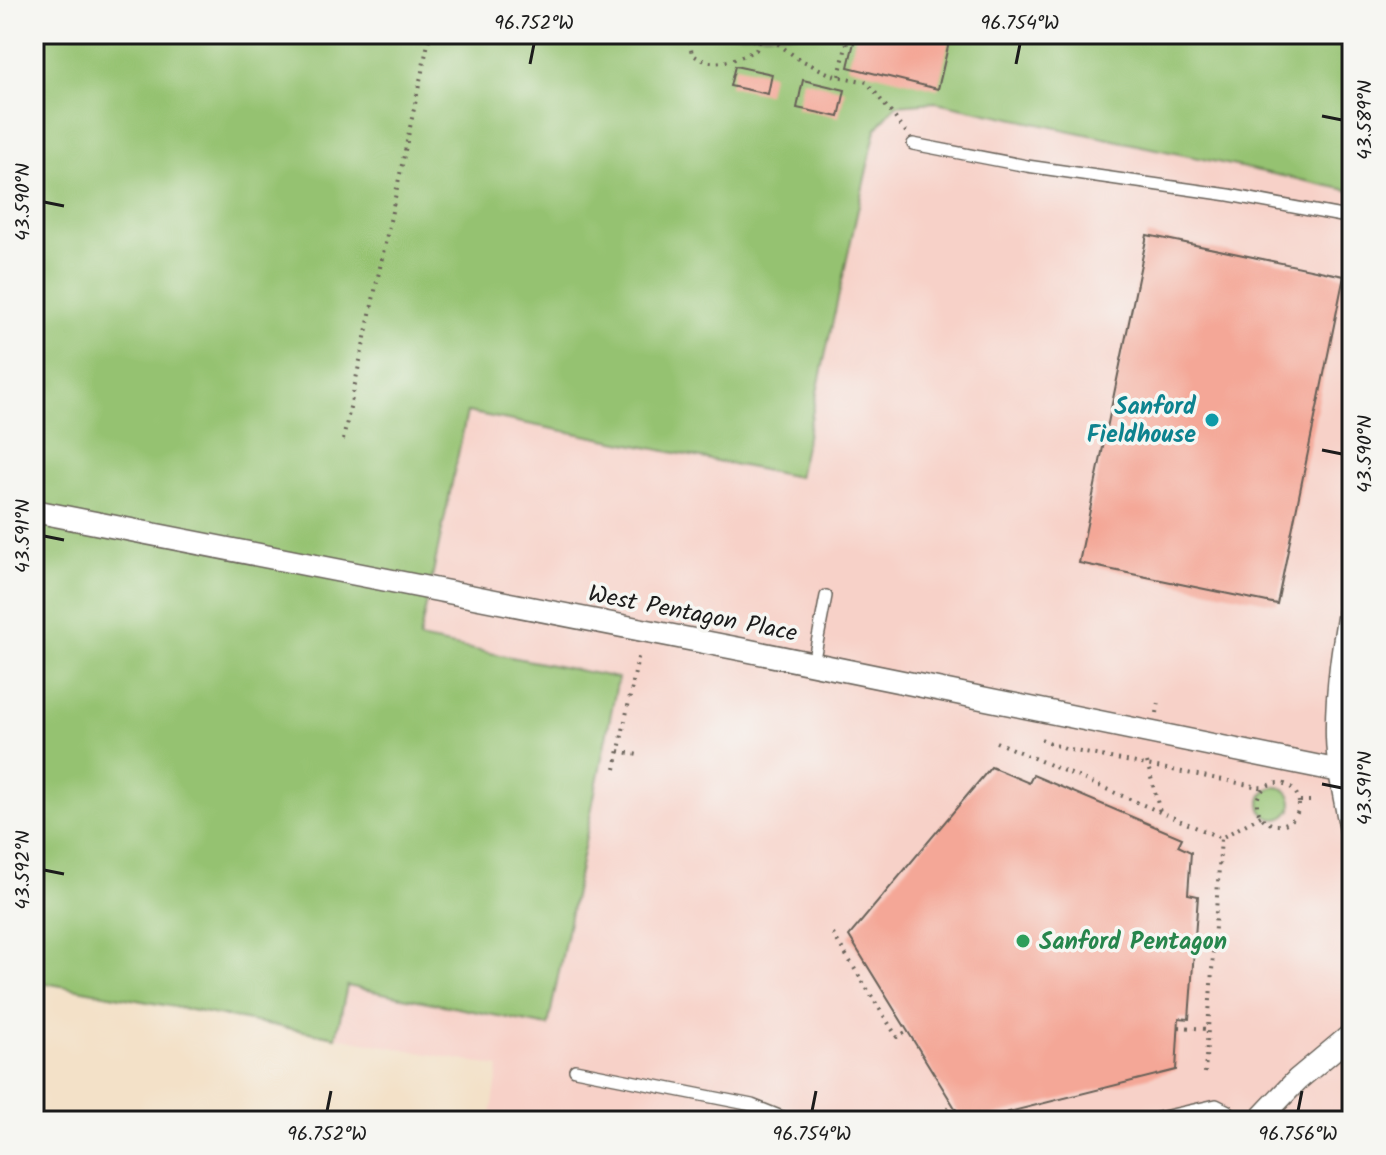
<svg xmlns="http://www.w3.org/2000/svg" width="1386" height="1155" viewBox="0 0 1386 1155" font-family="Kalam,sans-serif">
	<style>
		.built { fill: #f7d1c8 }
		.green { fill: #95c271; stroke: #586f46; stroke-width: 2 }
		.building { fill: #f4a797 }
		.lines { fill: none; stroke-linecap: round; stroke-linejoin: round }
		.lane-casing { stroke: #676158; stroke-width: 14 }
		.street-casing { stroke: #676158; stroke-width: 25 }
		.path { stroke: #676158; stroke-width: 4; stroke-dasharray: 2 6; stroke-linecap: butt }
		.lane { stroke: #fff; stroke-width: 11 }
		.street { stroke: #fff; stroke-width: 22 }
		.ticks { fill: none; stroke: #1c1c1c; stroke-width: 3 }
		.culture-dot { fill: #0f9aa8; stroke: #f6f6f2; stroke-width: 3 }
		.leisure-dot { fill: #2e9e5b; stroke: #f6f6f2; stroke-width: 3 }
		.labels { text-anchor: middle; stroke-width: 7; stroke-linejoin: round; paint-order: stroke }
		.culture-label { font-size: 24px; font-weight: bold; fill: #0d838f; stroke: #f6f6f2; text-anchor: end }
		.street-label { font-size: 24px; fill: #1c1c1c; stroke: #f6f6f2 }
		.leisure-label { font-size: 24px; font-weight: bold; fill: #27864d; stroke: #f6f6f2; text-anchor: start }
		.neatline { fill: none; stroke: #1c1c1c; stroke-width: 3 }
		.ticks-label { font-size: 20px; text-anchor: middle; fill: #1c1c1c }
	</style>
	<rect width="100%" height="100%" fill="#f6f6f2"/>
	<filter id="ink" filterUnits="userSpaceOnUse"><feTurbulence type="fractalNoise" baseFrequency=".0125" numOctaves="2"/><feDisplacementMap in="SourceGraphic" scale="16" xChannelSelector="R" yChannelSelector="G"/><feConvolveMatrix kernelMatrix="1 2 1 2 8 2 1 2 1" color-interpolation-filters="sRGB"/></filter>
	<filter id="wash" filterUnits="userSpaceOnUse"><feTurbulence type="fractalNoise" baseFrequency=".006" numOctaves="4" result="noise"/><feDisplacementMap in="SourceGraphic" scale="32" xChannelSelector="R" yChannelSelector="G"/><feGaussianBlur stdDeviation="1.8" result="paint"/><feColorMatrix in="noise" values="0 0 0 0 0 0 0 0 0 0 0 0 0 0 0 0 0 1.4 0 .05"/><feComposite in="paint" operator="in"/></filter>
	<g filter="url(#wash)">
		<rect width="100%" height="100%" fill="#f3e1c8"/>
		<polygon class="built" points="34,34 1352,34 1352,1121 490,1121 499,1067 34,981"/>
		<g class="green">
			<polygon points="34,34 1352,34 1352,191 936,102 896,105 876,129 798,477 467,412 419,639 618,678 548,1026 347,986 336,1037 34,981"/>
			<circle cx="1276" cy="803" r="16"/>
		</g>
		<g id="blocks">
			<g class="building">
				<polygon points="856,34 951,34 938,89 848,67"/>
				<polygon points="735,66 772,74 768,94 730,86"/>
				<polygon points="803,80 845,90 839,117 797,108"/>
				<polygon points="1147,235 1344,276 1277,604 1079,563"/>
				<polygon points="991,767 1029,783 1033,775 1182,838 1178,846 1191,852 1188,894 1198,896 1189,1019 1179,1018 1176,1070 973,1121 963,1121 849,936"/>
			</g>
		</g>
	</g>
	<g filter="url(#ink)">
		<use href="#blocks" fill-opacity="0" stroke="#676158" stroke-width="2"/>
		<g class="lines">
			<g class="lane-casing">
				<g id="lane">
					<polyline points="913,144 1027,166 1229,195 1352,218"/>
					<polyline points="813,664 826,596"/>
					<polyline points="575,1070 752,1105 792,1121"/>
					<polyline points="1145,1121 1216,1105 1228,1111 1239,1121"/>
				</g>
			</g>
			<g class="street-casing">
				<g id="street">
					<polyline points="34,511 745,650 1340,771"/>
					<path d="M 1352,594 C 1344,641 1336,689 1337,737 C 1338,770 1346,803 1352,835"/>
					<polyline points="1258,1121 1297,1080 1352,1034"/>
				</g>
			</g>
			<g class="path">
				<path d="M 688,34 L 692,54 C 714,70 734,60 756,50 L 763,34"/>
				<polyline points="738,34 759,42"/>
				<polyline points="765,34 797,58 832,75 867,82 906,132"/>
				<polyline points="839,76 849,34"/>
				<polyline points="343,440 430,34"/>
				<polyline points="1157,713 1159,702"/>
				<polyline points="1041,739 1065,749 1264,788"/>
				<polyline points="996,742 1221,838 1261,816"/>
				<polyline points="619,751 638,755"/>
				<polyline points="1147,762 1160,812"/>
				<polyline points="615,769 639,653"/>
				<circle cx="1278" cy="804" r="21"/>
				<polyline points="1300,801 1313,801"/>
				<polyline points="833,934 897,1037 908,1031"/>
				<polyline points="1194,946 1213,947"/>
				<polyline points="1179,1027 1208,1029"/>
				<polyline points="1205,1073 1221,838"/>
				<polyline points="950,1121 944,1111 953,1105"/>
			</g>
			<use href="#lane" class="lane"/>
			<use href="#street" class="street"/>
		</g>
	</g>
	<path class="ticks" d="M 530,64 L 534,44M 1016,64 L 1020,44M 1322,116 L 1342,120M 44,202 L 64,206M 1322,450 L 1342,454M 44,536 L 64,540M 1322,784 L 1342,788M 44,870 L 64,874M 327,1111 L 331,1091M 812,1111 L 816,1091M 1298,1111 L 1302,1091"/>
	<circle class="culture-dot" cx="1212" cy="420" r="8"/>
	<circle class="leisure-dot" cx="1023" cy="941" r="8"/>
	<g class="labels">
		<g class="culture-label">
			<text x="1196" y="414">Sanford<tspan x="1196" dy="28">Fieldhouse</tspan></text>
		</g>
		<g class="street-label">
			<text transform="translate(693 613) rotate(11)" y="8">West Pentagon Place</text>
		</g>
		<g class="leisure-label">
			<text x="1039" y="949">Sanford Pentagon</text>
		</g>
	</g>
	<rect width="1386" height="1155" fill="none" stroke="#f6f6f2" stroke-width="88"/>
	<rect x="44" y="44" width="1298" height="1067" class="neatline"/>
	<g class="ticks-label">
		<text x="534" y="29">96.752°W</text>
		<text x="1020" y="29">96.754°W</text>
		<text transform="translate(1364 120) rotate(-90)" y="7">43.589°N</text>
		<text transform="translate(22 202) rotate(-90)" y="7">43.590°N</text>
		<text transform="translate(1364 454) rotate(-90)" y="7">43.590°N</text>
		<text transform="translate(22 536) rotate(-90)" y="7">43.591°N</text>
		<text transform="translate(1364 788) rotate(-90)" y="7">43.591°N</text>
		<text transform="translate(22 870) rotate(-90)" y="7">43.592°N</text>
		<text x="327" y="1140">96.752°W</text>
		<text x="812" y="1140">96.754°W</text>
		<text x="1298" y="1140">96.756°W</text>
	</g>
</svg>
